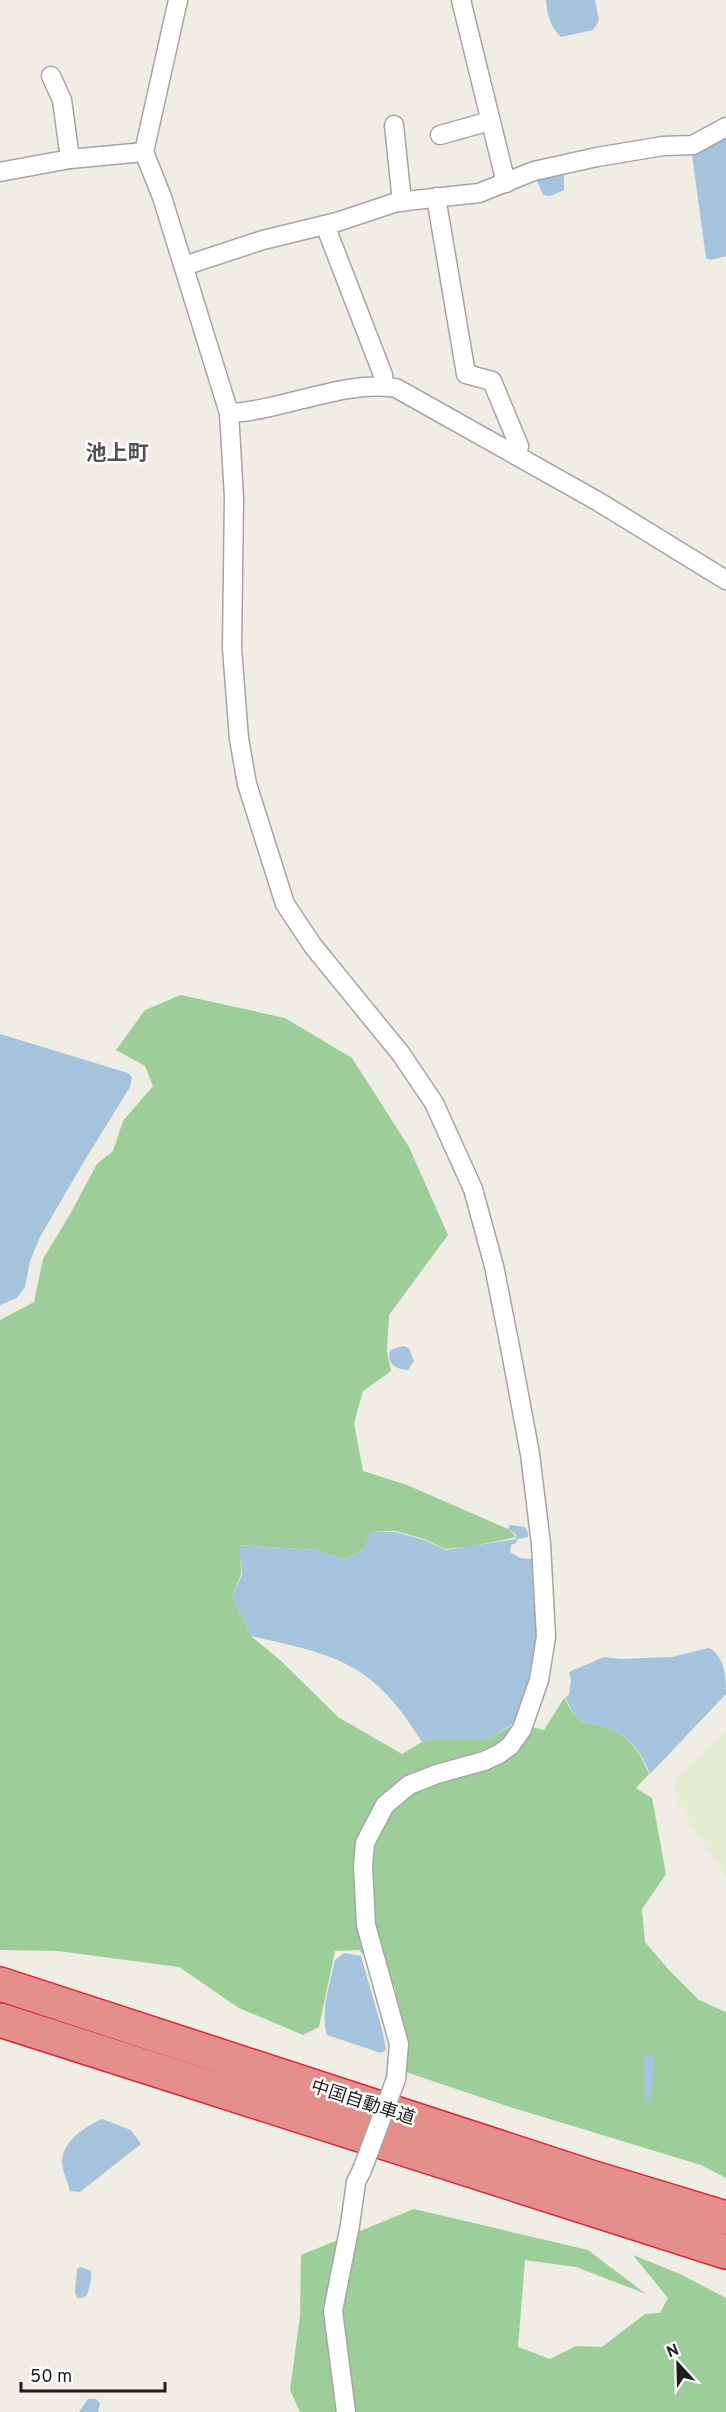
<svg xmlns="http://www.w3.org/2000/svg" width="726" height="2412" viewBox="0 0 726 2412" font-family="Overpass,'Noto Sans JP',sans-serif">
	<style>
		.farmland { fill: #e4edcf }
		.forest { fill: #9dce99 }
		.water { fill: #a5c3dc }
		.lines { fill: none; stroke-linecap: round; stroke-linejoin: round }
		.street-casing { stroke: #a5a5a5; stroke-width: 21 }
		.highway-casing { stroke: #d7263c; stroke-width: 36 }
		.street { stroke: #fff; stroke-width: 18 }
		.highway { stroke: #e58f8c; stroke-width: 33 }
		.street-bridge-casing { stroke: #a5a5a5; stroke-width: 21; stroke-linecap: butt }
		.street-bridge { stroke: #fff; stroke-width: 18 }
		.labels { text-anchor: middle; stroke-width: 5; stroke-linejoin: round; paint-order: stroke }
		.street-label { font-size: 18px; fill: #1e1e1e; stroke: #fff }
		.quarter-label { font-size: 21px; font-weight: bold; fill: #515151; stroke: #fff }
	</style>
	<rect width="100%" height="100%" fill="#efede4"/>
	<polygon class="farmland" points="726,1731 726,1876 686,1817 674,1793 677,1778"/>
	<g class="forest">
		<path d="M 181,995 L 285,1018 L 352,1058 L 409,1147 L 448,1235 L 389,1315 L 387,1352 L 391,1371 L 363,1391 L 354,1423 L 363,1471 L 407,1485 L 508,1529 L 517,1537 L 468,1547 L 445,1549 L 424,1539 L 396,1531 L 371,1531 L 363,1550 L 344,1560 L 316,1550 L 240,1545 L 241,1574 L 232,1597 L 251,1636 L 280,1660 L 338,1717 L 402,1754 L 422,1742 L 438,1739 L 488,1739 L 516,1723 L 544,1730 L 564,1698 C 569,1706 573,1716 582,1721 C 588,1725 597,1724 605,1727 C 629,1735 640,1751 649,1774 L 636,1788 L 652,1798 L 666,1874 L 642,1909 L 645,1942 L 669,1970 L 699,2000 L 726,2012 L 726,2178 L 701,2165 L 510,2107 L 406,2072 L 403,2057 L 405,2031 L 394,1985 L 359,1950 L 335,1951 L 319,2027 L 303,2035 L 239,2008 L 179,1967 L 58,1951 L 0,1950 L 0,1320 L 34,1302 L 43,1259 L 69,1216 L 97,1164 L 113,1151 L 123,1121 L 153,1086 L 145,1066 L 116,1050 L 145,1010 Z"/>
		<polygon points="414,2209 588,2250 646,2294 576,2267 525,2260 518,2347 550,2359 576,2346 602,2347 645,2314 660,2313 668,2298 633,2255 680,2274 726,2298 726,2412 300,2412 290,2390 300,2316 301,2255"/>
	</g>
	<g class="water">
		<path d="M 546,0 L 595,0 L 599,21 L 593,30 L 561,37 C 550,27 547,14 546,0 Z"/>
		<polygon points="726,137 726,256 711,260 706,258 692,155"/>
		<polygon points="560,172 564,174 564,190 550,196 543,195 537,181 538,177"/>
		<polygon points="0,1034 128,1073 132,1077 130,1087 83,1163 40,1237 30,1261 25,1287 17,1298 0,1305"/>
		<path d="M 403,1346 L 409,1348 L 414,1361 L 408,1370 C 395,1369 387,1364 390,1350 Z"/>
		<path d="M 510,1525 L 525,1527 L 528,1533 L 528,1537 L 518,1539 L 516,1543 L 511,1545 L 510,1552 L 520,1558 L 534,1559 L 544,1604 L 530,1695 L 516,1722 L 488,1739 L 438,1739 L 422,1742 C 374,1663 337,1655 251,1636 L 232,1597 L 242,1574 L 239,1545 L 316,1550 L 344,1560 L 363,1550 L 370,1531 L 396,1532 L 424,1540 L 446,1550 L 516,1539 L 517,1535 L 508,1529 Z"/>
		<path d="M 709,1648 C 725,1657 726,1676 726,1694 L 650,1774 C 641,1751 629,1735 605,1727 C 598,1725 589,1725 582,1721 C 573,1716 570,1706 565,1698 L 569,1694 L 571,1680 L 569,1672 L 604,1657 L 621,1659 L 672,1657 Z"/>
		<path d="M 344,1953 L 361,1956 L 382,2029 L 386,2050 L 381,2053 L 327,2035 C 320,2013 330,1983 335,1960 Z"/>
		<polygon points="650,2054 654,2057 653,2084 648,2106 645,2096 643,2060 645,2055"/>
		<path d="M 102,2119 L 131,2130 L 141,2144 L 80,2192 L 70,2191 C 68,2183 63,2172 62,2163 C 62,2141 85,2127 102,2119 Z"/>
		<polygon points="81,2267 91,2271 91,2280 87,2295 82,2298 77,2298 75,2292 77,2269"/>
		<polygon points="88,2399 96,2399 100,2403 98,2412 79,2412"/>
	</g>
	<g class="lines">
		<g class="street-casing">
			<g id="street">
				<polyline points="178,0 144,152 162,197 229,413 234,497 232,648 239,739 247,784 285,904 313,946 401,1054 434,1103 473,1189 494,1266 511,1352 530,1454 541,1544 546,1637 539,1680 522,1729 510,1746 499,1754 484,1761 437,1774 409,1785 385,1805 365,1843 363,1866 366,1925 399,2044 396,2079"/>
				<polyline points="461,0 506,183"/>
				<polyline points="51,76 62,100 70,159"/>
				<polyline points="394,125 402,202"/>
				<polyline points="440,135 490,121"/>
				<polyline points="0,172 70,159 144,152"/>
				<polyline points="436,197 466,374 492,381 519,446 517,455"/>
				<polyline points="325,225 383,375 384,386"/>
				<polyline points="184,266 263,240 337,222 397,202 479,193 534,171 597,157 663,146 693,145 726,127"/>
				<path d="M 229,413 C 282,411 345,379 396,388 L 599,502 L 726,580"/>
				<polyline points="346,2412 333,2311 350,2225 356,2182 362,2170"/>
			</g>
		</g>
		<g class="highway-casing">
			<g id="highway">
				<polyline points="0,1984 591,2177 726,2218"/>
				<polyline points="0,2020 726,2252"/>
			</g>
		</g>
		<use href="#street" class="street"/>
		<use href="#highway" class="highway"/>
		<g class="street-bridge-casing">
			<polyline id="street-bridge" points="362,2170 396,2079"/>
		</g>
		<use href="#street-bridge" class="street-bridge"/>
	</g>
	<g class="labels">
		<g class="street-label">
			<text transform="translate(363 2102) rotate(18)" y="6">中国自動車道</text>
		</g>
		<g class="quarter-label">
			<text x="117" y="460">池上町</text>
		</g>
	</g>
	<g transform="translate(678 2364) rotate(338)" stroke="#ffffff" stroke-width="4.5" paint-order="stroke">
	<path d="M0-4.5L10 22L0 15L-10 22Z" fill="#1e1e1e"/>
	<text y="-9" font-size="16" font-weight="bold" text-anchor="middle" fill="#1e1e1e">N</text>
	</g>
	<path d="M21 2382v9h144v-9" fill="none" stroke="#1e1e1e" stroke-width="3"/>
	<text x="30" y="2382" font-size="18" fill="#1e1e1e" stroke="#ffffff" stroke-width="4.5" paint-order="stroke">50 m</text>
</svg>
